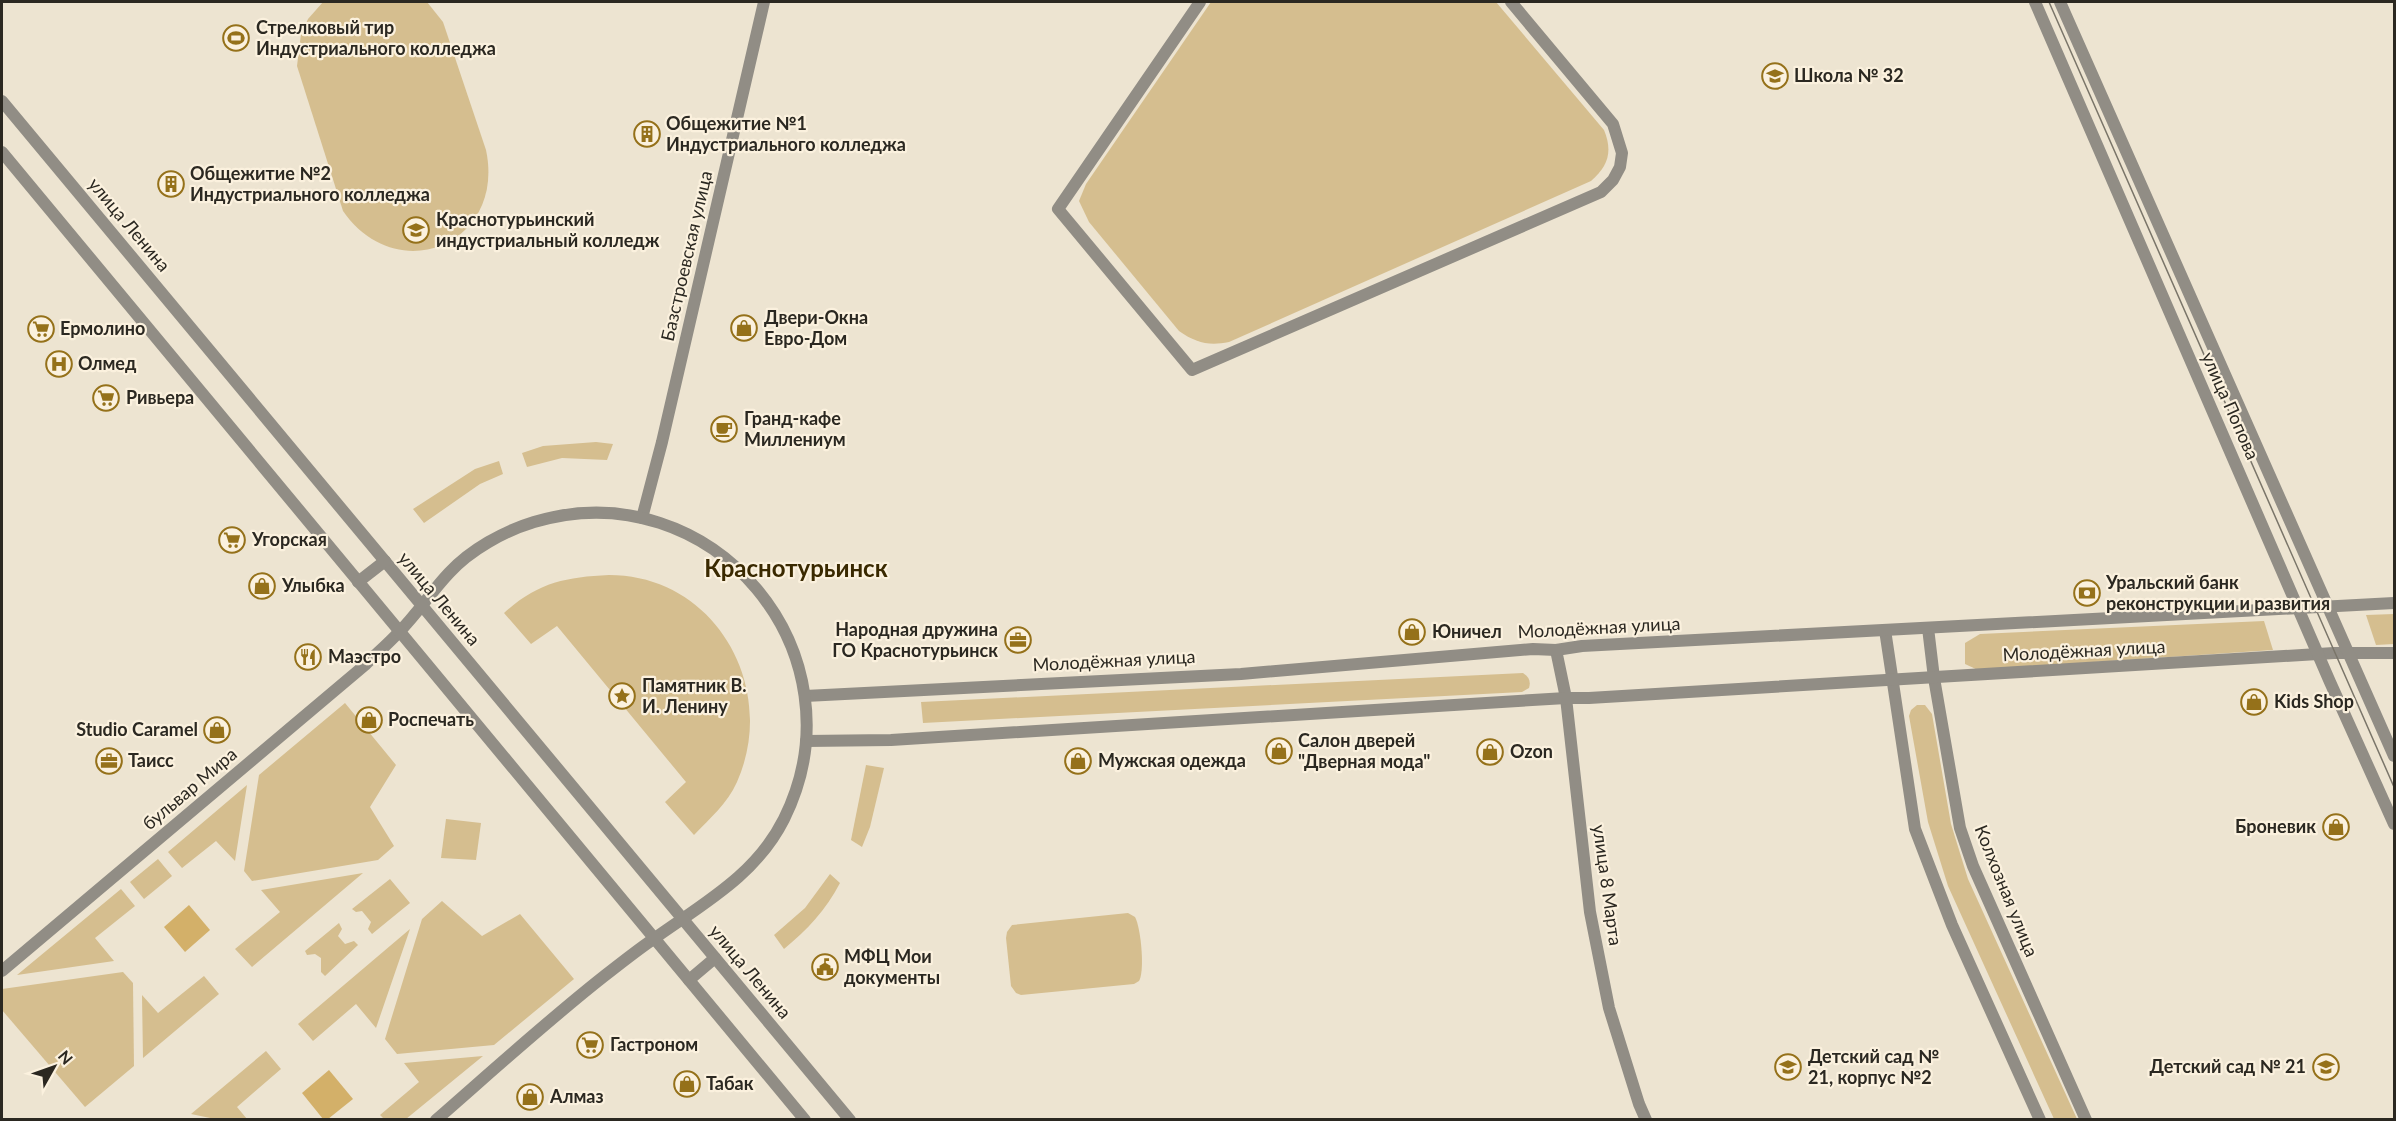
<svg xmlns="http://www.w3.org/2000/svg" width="2396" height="1121" viewBox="0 0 2396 1121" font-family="Lato,sans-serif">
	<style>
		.green { fill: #d5be8f }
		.water { fill: #d3b069 }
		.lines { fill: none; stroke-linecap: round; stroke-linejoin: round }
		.minor { stroke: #918d85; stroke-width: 12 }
		.tertiary { stroke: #918d85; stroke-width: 12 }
		.tram { stroke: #7a7569; stroke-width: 1.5 }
		.labels { text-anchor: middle; stroke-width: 4.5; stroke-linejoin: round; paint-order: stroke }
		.poi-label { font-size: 18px; font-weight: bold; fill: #2b2821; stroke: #fbf1de; text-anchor: start }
		.street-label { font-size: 18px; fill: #2b2821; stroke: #fbf1de }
		.district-label { font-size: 24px; font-weight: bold; fill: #3a2900; stroke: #fbf1de }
	</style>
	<rect width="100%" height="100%" fill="#ede4d1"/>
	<g class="green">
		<path d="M 323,2 L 427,2 L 443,22 L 486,150 C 506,244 397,289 343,211 L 297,66 L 301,34 L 308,19 Z"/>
		<path d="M 1211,2 L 1496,2 L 1604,130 C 1613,152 1608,166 1591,181 L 1229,342 C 1209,346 1196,343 1179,331 L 1089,222 L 1079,201 L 1086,184 Z"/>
		<polygon points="596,442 613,444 607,460 562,458 527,467 522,453 543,446"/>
		<polygon points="499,461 503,474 480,484 424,523 413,509 475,469"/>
		<path d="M 609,575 C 715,575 779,687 737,782 C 727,804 710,818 694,835 L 665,802 L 686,782 L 557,626 L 531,644 L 504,613 C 537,583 565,577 609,575 Z"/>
		<polygon points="2394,614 2394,644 2376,645 2366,615"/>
		<polygon points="2264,621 2273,650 1978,670 1965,664 1965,643 1980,634"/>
		<path d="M 1523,673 C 1529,677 1531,681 1529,688 L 1522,692 L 923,723 L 921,702 Z"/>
		<polygon points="345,703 396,765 370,807 394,846 378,860 252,881 244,871 259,775"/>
		<polygon points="1917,705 1925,705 1932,714 1951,824 1968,879 2077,1119 2054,1119 1948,886 1928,822 1909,716 1911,710"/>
		<polygon points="866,765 884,768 870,827 862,847 851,840"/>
		<polygon points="247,785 235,861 216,841 182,868 168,852"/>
		<polygon points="446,819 481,823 476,860 441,858"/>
		<polygon points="158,859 172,876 144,899 130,882"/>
		<polygon points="363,873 252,967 235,949 280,912 261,890"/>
		<path d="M 830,874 L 840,883 C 826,910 807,930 784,949 L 774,935 L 805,908 Z"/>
		<polygon points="390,879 410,903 372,934 368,929 371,922 362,911 356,912 352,909"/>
		<polygon points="121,889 135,906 95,938 114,961 17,975"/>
		<polygon points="442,901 482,936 520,914 574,979 494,1045 397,1054 385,1039 422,919"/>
		<path d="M 1128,913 L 1135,917 C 1141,928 1145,971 1139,981 L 1134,984 L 1021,995 L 1016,993 L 1011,986 L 1006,938 L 1007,932 L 1012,925 Z"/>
		<polygon points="339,923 342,929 338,936 345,944 354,941 358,945 325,976 321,972 321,958 315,954 307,955 305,951"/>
		<polygon points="410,929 376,1028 356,1004 313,1041 298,1024"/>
		<polygon points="123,972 133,983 134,1066 85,1107 2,1010 2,989"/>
		<polygon points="204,976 219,994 143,1058 142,995 158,1013"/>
		<polygon points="266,1051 281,1069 237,1107 247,1119 215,1119 191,1114"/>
		<polygon points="483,1056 406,1119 384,1119 380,1115 419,1082 404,1063"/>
	</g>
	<g class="water">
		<polygon points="189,905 210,930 185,952 164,927"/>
		<polygon points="329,1070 353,1099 328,1119 323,1119 302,1093"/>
	</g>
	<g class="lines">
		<g class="minor">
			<polyline points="1200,2 1058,209 1192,370 1601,192 1613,180 1620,167 1622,153 1613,124 1511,2"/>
			<polyline points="642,518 662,442 764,2"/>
			<polyline points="1928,628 1934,678 1960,828 1973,866 2086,1120"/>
			<polyline points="1885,630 1915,829 1952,925 2040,1120"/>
			<polyline points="1556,650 1566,698 1590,912 1609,1008 1639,1104 1646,1120"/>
			<polyline points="805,696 1241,674 1533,649 1556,650 1582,646 2394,603"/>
			<polyline points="806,741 891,740 1566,698 1589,698 2334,653 2394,653"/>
			<path d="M 2,971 L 365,665 C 376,654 388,644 399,632 C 417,614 431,592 449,573 C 470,550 504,531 534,522 C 712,469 866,654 784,819 C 756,875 704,903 655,938 C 637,950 620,964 603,977 C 546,1022 491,1072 436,1120"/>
		</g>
		<g class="tertiary">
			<polyline points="2035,2 2330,682 2394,824"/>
			<polyline points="2060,2 2394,756"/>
			<polyline points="2,101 850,1120"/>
			<polyline points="2,152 805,1120"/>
			<polyline points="358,582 385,561"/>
			<polyline points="689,980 715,958"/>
		</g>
		<polyline class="tram" points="2049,2 2394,787"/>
	</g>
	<defs>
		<g id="stadium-ring" transform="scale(1.35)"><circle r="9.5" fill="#fbf1de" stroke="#95711a" stroke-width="1.5"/><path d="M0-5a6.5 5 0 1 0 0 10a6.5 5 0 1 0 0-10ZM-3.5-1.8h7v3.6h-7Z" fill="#95711a"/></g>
		<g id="school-ring" transform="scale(1.35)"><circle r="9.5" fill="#fbf1de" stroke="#95711a" stroke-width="1.5"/><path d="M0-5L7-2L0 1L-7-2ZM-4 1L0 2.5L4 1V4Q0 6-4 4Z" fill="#95711a"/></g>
		<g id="building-ring" transform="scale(1.35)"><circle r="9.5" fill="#fbf1de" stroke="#95711a" stroke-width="1.5"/><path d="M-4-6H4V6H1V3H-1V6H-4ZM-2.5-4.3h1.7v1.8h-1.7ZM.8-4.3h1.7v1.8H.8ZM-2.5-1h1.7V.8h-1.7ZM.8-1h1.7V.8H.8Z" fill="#95711a"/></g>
		<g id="university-ring" transform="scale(1.35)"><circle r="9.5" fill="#fbf1de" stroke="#95711a" stroke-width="1.5"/><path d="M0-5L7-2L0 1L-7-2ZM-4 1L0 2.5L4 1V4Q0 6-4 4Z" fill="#95711a"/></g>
		<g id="shop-ring" transform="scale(1.35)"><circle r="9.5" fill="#fbf1de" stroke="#95711a" stroke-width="1.5"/><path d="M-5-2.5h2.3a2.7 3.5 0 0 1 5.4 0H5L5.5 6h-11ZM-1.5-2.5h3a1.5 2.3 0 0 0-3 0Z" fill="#95711a"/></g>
		<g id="supermarket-ring" transform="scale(1.35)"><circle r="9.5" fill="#fbf1de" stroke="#95711a" stroke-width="1.5"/><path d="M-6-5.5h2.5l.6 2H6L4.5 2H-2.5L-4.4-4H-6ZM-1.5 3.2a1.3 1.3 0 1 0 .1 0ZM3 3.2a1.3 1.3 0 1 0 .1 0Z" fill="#95711a"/></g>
		<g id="hospital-ring" transform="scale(1.35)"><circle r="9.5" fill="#fbf1de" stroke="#95711a" stroke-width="1.5"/><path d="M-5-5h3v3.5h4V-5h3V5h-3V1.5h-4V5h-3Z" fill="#95711a"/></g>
		<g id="cafe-ring" transform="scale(1.35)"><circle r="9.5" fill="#fbf1de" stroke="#95711a" stroke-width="1.5"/><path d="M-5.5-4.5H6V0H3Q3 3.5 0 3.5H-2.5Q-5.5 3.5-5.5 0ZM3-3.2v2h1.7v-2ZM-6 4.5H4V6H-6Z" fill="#95711a"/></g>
		<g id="bank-ring" transform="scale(1.35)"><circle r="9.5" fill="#fbf1de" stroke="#95711a" stroke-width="1.5"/><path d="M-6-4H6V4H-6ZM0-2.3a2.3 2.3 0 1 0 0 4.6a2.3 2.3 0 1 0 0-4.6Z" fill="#95711a"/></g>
		<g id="office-ring" transform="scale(1.35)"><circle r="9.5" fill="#fbf1de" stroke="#95711a" stroke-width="1.5"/><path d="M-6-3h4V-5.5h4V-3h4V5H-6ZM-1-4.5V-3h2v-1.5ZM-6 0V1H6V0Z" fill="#95711a"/></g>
		<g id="restaurant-ring" transform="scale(1.35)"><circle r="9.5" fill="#fbf1de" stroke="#95711a" stroke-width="1.5"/><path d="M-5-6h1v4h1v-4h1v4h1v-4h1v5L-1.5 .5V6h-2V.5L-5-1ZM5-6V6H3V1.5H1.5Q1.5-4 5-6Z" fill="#95711a"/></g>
		<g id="sight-ring" transform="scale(1.35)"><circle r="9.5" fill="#fbf1de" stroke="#95711a" stroke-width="1.5"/><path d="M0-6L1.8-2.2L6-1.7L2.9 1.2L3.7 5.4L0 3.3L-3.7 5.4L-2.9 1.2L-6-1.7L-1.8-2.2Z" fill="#95711a"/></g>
		<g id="civic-ring" transform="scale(1.35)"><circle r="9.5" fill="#fbf1de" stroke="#95711a" stroke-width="1.5"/><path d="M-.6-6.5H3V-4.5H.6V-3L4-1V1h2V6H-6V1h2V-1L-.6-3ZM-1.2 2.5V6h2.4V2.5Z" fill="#95711a"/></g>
	</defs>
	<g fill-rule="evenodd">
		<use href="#stadium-ring" x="236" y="38"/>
		<use href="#school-ring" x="1775" y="76"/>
		<use href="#building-ring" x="647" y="134"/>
		<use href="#building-ring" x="171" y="184"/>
		<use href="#university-ring" x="416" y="230"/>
		<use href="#shop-ring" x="744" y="328"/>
		<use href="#supermarket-ring" x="41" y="329"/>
		<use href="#hospital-ring" x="59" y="364"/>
		<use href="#supermarket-ring" x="106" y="398"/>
		<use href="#cafe-ring" x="724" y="429"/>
		<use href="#supermarket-ring" x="232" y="540"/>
		<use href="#shop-ring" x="262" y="586"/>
		<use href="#bank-ring" x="2087" y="593"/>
		<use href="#shop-ring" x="1412" y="632"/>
		<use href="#office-ring" x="1018" y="640"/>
		<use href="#restaurant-ring" x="308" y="657"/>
		<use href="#sight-ring" x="622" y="696"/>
		<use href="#shop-ring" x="2254" y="702"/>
		<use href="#shop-ring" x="369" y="720"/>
		<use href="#shop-ring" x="217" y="730"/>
		<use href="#shop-ring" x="1279" y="751"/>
		<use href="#shop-ring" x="1490" y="752"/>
		<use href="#office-ring" x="109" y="761"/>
		<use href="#shop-ring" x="1078" y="761"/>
		<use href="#shop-ring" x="2336" y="827"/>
		<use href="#civic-ring" x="825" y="967"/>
		<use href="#supermarket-ring" x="590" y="1045"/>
		<use href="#school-ring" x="1788" y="1067"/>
		<use href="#school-ring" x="2326" y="1067"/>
		<use href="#shop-ring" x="687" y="1084"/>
		<use href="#shop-ring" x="530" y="1097"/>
	</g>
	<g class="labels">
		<g class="poi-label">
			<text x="256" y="34">Стрелковый тир<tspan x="256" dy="21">Индустриального колледжа</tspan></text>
			<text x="1794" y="82">Школа № 32</text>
			<text x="666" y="130">Общежитие №1<tspan x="666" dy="21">Индустриального колледжа</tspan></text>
			<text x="190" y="180">Общежитие №2<tspan x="190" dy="21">Индустриального колледжа</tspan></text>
			<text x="436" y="226">Краснотурьинский<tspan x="436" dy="21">индустриальный колледж</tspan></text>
			<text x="764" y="324">Двери-Окна<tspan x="764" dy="21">Евро-Дом</tspan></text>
			<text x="60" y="335">Ермолино</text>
			<text x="78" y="370">Олмед</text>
			<text x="126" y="404">Ривьера</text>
			<text x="744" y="425">Гранд-кафе<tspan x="744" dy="21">Миллениум</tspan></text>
			<text x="252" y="546">Угорская</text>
			<text x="2106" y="589">Уральский банк<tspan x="2106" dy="21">реконструкции и развития</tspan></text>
			<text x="282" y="592">Улыбка</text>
			<text x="998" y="636" text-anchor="end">Народная дружина<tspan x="998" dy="21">ГО Краснотурьинск</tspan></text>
			<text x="1432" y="638">Юничел</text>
			<text x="328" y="663">Маэстро</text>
			<text x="642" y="692">Памятник В.<tspan x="642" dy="21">И. Ленину</tspan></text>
			<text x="2274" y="708">Kids Shop</text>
			<text x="388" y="726">Роспечать</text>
			<text x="198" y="736" text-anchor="end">Studio Caramel</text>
			<text x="1298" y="747">Салон дверей<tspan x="1298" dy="21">"Дверная мода"</tspan></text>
			<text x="1510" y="758">Ozon</text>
			<text x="128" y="767">Таисс</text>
			<text x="1098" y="767">Мужская одежда</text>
			<text x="2316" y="833" text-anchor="end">Броневик</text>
			<text x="844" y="963">МФЦ Мои<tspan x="844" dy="21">документы</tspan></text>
			<text x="610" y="1051">Гастроном</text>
			<text x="1808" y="1063">Детский сад №<tspan x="1808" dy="21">21, корпус №2</tspan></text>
			<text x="2306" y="1073" text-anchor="end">Детский сад № 21</text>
			<text x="706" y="1090">Табак</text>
			<text x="550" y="1103">Алмаз</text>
		</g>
		<g class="street-label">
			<text transform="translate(129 225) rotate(50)" y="6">улица Ленина</text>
			<text transform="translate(687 256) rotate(-77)" y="6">Базстроевская улица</text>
			<text transform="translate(2230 406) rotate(66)" y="6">улица Попова</text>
			<text transform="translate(439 599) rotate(50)" y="6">улица Ленина</text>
			<text transform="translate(1599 628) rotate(-3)" y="6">Молодёжная улица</text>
			<text transform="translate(2084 651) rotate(-3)" y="6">Молодёжная улица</text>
			<text transform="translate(1114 661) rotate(-3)" y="6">Молодёжная улица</text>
			<text transform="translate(190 789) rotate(-40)" y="6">бульвар Мира</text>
			<text transform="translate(1607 885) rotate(82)" y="6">улица 8 Марта</text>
			<text transform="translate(2006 891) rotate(68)" y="6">Колхозная улица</text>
			<text transform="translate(750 972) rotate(50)" y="6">улица Ленина</text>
		</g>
		<g class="district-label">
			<text x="796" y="577">Краснотурьинск</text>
		</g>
	</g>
	<rect width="2396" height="1121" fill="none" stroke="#2b2821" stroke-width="6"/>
	<g transform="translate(54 1067) rotate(50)" stroke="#fbf1de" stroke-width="4.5" paint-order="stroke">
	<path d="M0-4.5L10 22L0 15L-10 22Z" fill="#2b2821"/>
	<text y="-9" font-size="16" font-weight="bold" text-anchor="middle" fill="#2b2821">N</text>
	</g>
</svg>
